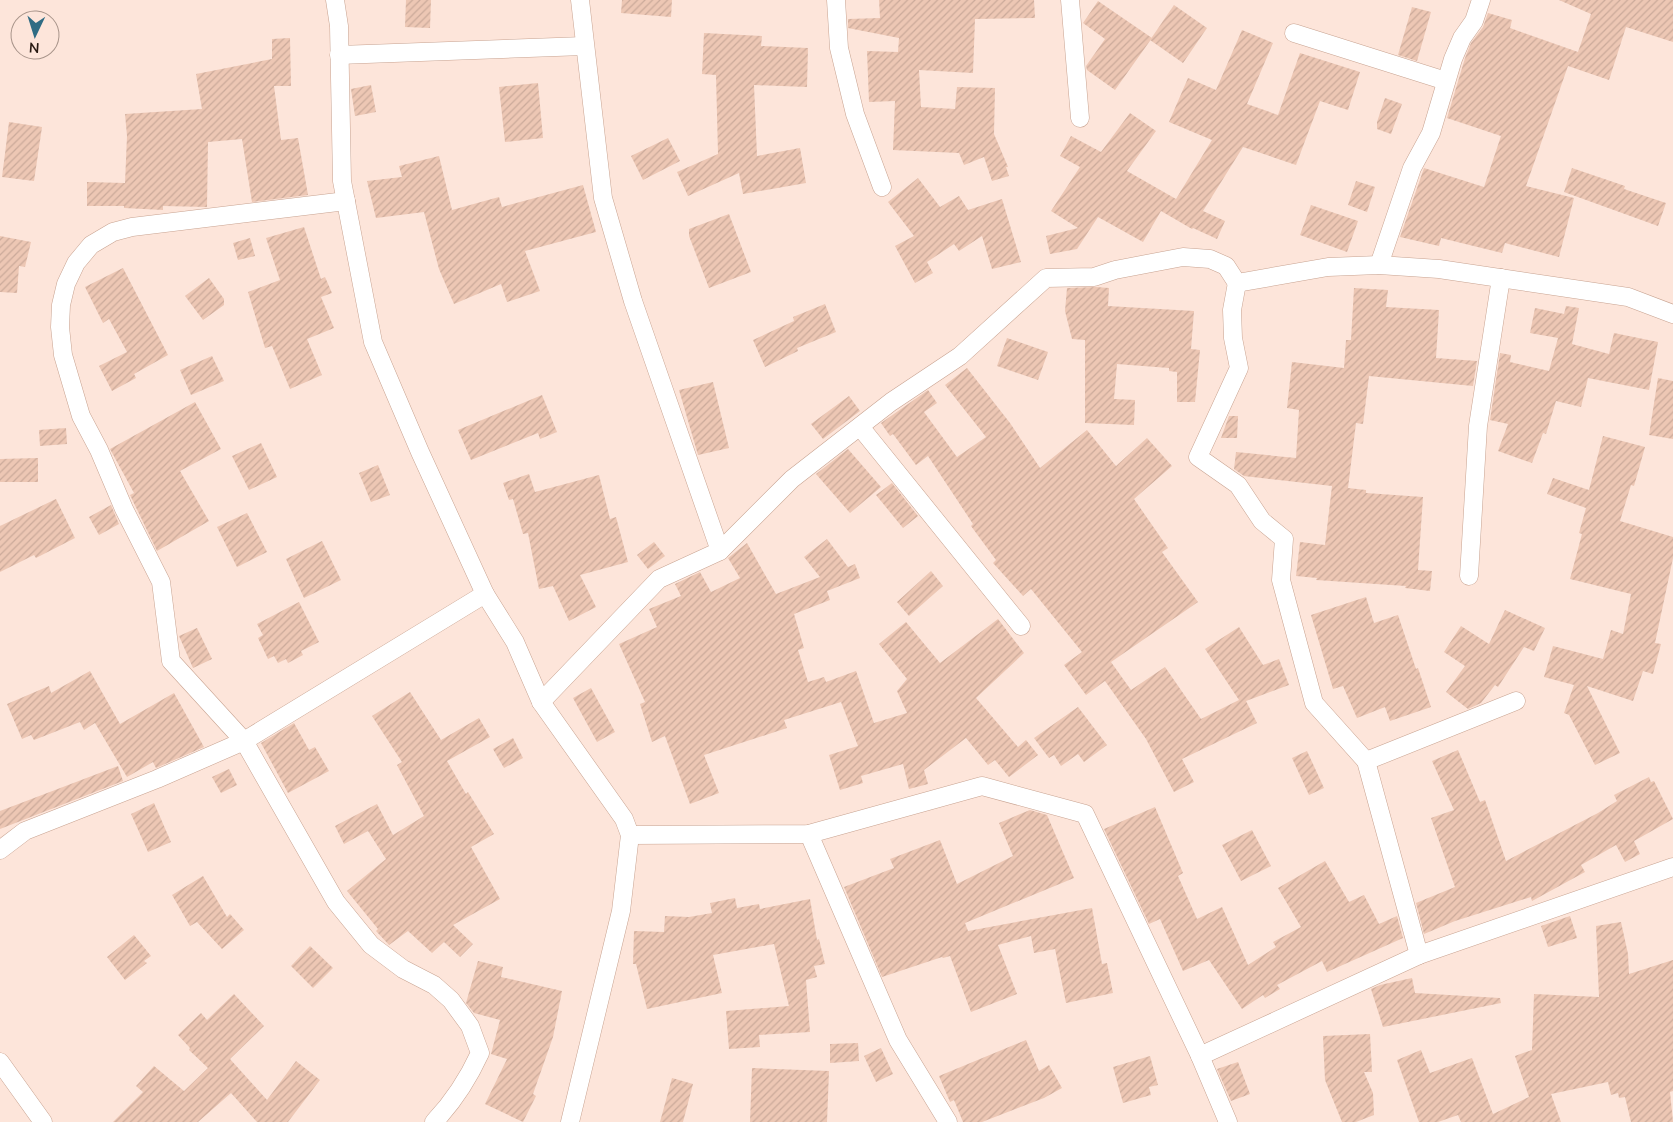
<svg xmlns="http://www.w3.org/2000/svg" width="1673" height="1122" viewBox="0 0 1673 1122" font-family="'Nunito Sans',sans-serif">
	<style>
		.building { fill: url(#building-hatch) }
		.lines { fill: none; stroke-linecap: round; stroke-linejoin: round }
		.minor-casing { stroke: #c8a391; stroke-width: 19 }
		.minor { stroke: #fff; stroke-width: 18 }
	</style>
	<defs>
		<pattern id="building-hatch" width="6" height="6" patternUnits="userSpaceOnUse" patternTransform="scale(1.25)"><rect width="6" height="6" fill="#edc7b4"/><path d="M-1 1l2-2M0 6l6-6M5 7l2-2" fill="none" stroke="#cbaa9a"/></pattern>
	</defs>
	<rect width="100%" height="100%" fill="#fde5da"/>
	<g class="building">
		<polygon points="406,0 431,0 430,28 405,27"/>
		<polygon points="622,0 672,0 671,17 621,13"/>
		<polygon points="879,0 1034,0 1035,18 975,19 973,73 919,70 921,107 955,109 957,87 995,88 994,134 1008,167 1006,167 1009,176 992,181 984,157 964,165 959,153 893,150 895,101 869,102 867,51 898,52 899,38 848,28 848,19 880,18"/>
		<polygon points="1559,0 1673,0 1673,42 1626,27 1609,80 1568,66 1526,186 1574,198 1559,257 1505,243 1502,253 1441,238 1439,246 1400,237 1424,168 1484,187 1501,136 1447,118 1465,58 1471,43 1483,27 1488,13 1512,20 1510,28 1578,52 1591,14"/>
		<polygon points="1098,1 1152,38 1115,90 1087,70 1086,66 1105,39 1083,23"/>
		<polygon points="1174,5 1207,28 1183,63 1150,40"/>
		<polygon points="1412,7 1431,12 1417,61 1398,55"/>
		<polygon points="1242,30 1273,43 1247,104 1278,115 1300,53 1360,72 1348,110 1320,101 1296,165 1243,147 1203,211 1225,221 1217,239 1193,228 1192,229 1161,211 1143,242 1098,217 1077,249 1050,254 1046,236 1078,228 1051,211 1080,167 1060,156 1071,136 1101,152 1130,113 1156,131 1127,171 1176,199 1212,140 1169,122 1188,78 1216,90"/>
		<polygon points="704,33 762,36 761,46 808,48 807,87 754,85 757,156 800,148 806,183 743,194 739,173 688,196 677,172 718,154 716,75 702,74"/>
		<polygon points="290,38 291,86 274,86 281,140 298,138 308,195 252,202 242,139 208,142 207,207 163,206 163,210 124,208 124,206 87,206 87,182 125,183 127,136 125,114 202,109 196,74 272,59 272,39"/>
		<polygon points="538,83 543,138 505,142 499,87"/>
		<polygon points="371,85 376,112 355,116 351,89"/>
		<polygon points="1385,98 1402,104 1391,134 1377,129 1377,122"/>
		<polygon points="9,122 42,127 34,181 2,177"/>
		<polygon points="668,138 680,161 643,180 631,156"/>
		<polygon points="439,156 452,210 499,197 502,207 583,185 596,232 525,251 540,291 507,302 501,284 454,304 439,269 424,212 376,218 367,181 402,177 399,166"/>
		<polygon points="1572,168 1625,186 1624,189 1666,203 1658,226 1564,192"/>
		<polygon points="918,178 940,207 959,196 968,210 1002,199 1021,262 992,269 982,236 959,251 954,244 927,262 933,273 915,283 895,246 914,236 888,202"/>
		<polygon points="1356,181 1375,187 1367,212 1348,205"/>
		<polygon points="1311,205 1358,221 1347,252 1300,235"/>
		<polygon points="729,214 751,272 709,288 689,236 689,229"/>
		<polygon points="304,227 321,279 325,277 332,293 321,297 334,328 307,339 322,375 290,389 272,346 265,348 248,292 280,280 266,238"/>
		<polygon points="0,236 31,242 25,267 19,266 17,293 0,292"/>
		<polygon points="250,238 255,256 238,260 233,243"/>
		<polygon points="123,268 168,355 134,374 136,378 112,391 99,366 127,352 109,319 103,323 85,287"/>
		<polygon points="209,278 224,299 224,305 203,320 185,296"/>
		<polygon points="1096,287 1109,288 1108,306 1194,311 1191,349 1200,350 1195,402 1177,402 1177,372 1169,371 1169,368 1117,364 1114,399 1135,400 1134,425 1085,423 1085,340 1072,339 1065,311 1067,288"/>
		<polygon points="1354,288 1388,290 1386,307 1439,310 1436,358 1477,361 1473,386 1369,376 1363,424 1356,423 1348,488 1366,490 1366,493 1423,497 1418,570 1432,571 1430,591 1405,588 1406,586 1316,580 1317,578 1296,576 1300,542 1325,545 1332,486 1244,476 1234,469 1236,452 1296,458 1299,410 1287,408 1292,362 1344,368 1346,340 1351,340"/>
		<polygon points="825,304 836,332 797,348 798,351 765,367 753,340 794,321 793,317"/>
		<polygon points="1566,306 1579,308 1572,344 1609,354 1614,333 1658,342 1649,390 1588,378 1581,407 1556,401 1546,434 1543,433 1532,463 1498,451 1508,424 1490,420 1500,353 1511,355 1510,362 1549,371 1558,338 1530,333 1535,308 1564,314"/>
		<polygon points="1007,338 1048,352 1038,380 997,366"/>
		<polygon points="212,356 224,381 191,395 180,370"/>
		<polygon points="967,368 1010,423 1040,468 1087,430 1116,466 1147,438 1172,466 1134,499 1168,548 1162,552 1198,602 1111,662 1131,690 1165,667 1201,719 1239,700 1205,649 1239,627 1263,665 1279,659 1289,685 1246,701 1257,723 1182,759 1194,782 1174,792 1146,739 1105,681 1086,695 1064,665 1082,652 1031,589 1023,596 993,563 996,560 971,526 973,524 928,456 916,465 893,434 890,436 881,423 928,390 937,403 924,412 957,457 986,437 945,385"/>
		<polygon points="1658,378 1673,381 1673,439 1649,435"/>
		<polygon points="713,382 729,448 698,455 679,390"/>
		<polygon points="542,395 557,432 540,439 538,433 471,460 458,430"/>
		<polygon points="849,396 860,411 823,439 811,424"/>
		<polygon points="195,402 221,449 180,471 209,521 157,551 130,495 134,493 110,449"/>
		<polygon points="1229,416 1238,416 1237,438 1221,438"/>
		<polygon points="66,428 67,444 40,446 39,430"/>
		<polygon points="1603,436 1645,447 1634,486 1631,485 1620,521 1673,537 1673,558 1655,643 1661,644 1653,674 1643,671 1633,701 1587,686 1620,753 1595,765 1569,715 1564,713 1574,685 1544,677 1553,646 1603,659 1611,630 1623,634 1631,594 1570,579 1582,534 1579,533 1586,508 1547,494 1553,478 1589,490"/>
		<polygon points="261,443 277,477 249,490 232,456"/>
		<polygon points="848,449 881,487 850,513 816,474"/>
		<polygon points="38,458 38,482 0,482 0,459"/>
		<polygon points="378,465 390,495 371,502 359,473"/>
		<polygon points="529,474 535,492 599,475 610,519 616,517 628,562 580,575 596,607 569,621 553,586 539,589 528,533 523,534 513,499 509,500 503,483"/>
		<polygon points="892,483 918,516 903,528 876,495"/>
		<polygon points="56,499 75,538 36,558 34,555 0,572 0,526"/>
		<polygon points="111,505 119,524 99,535 89,517"/>
		<polygon points="247,513 267,552 237,567 217,527"/>
		<polygon points="827,539 848,567 855,564 860,578 827,591 830,600 794,614 804,648 798,650 808,682 824,677 826,682 856,671 874,723 907,713 897,691 907,679 879,644 906,622 940,663 998,619 1024,653 976,698 1018,747 1026,740 1038,755 1009,777 995,760 988,765 966,738 924,770 928,784 909,789 903,764 861,776 863,783 840,790 829,755 858,746 841,702 784,720 787,728 704,755 719,793 690,804 665,736 652,742 640,704 645,702 619,644 657,627 649,609 681,596 675,584 700,572 711,592 740,578 728,558 747,543 776,594 820,577 804,557"/>
		<polygon points="322,541 341,580 304,598 286,559"/>
		<polygon points="654,542 665,556 648,569 637,555"/>
		<polygon points="931,571 943,586 909,616 897,602"/>
		<polygon points="1366,597 1374,623 1398,615 1416,669 1418,668 1431,707 1390,721 1385,707 1357,718 1343,686 1333,689 1311,615"/>
		<polygon points="299,602 319,642 301,651 303,655 288,663 286,659 278,663 274,656 268,659 258,638 263,635 257,624"/>
		<polygon points="1505,610 1545,628 1534,651 1524,647 1498,687 1495,685 1481,703 1468,709 1446,692 1465,666 1444,652 1461,626 1489,644"/>
		<polygon points="197,628 212,659 193,668 179,636"/>
		<polygon points="90,671 120,724 174,693 204,747 156,768 153,762 127,777 95,723 84,730 80,722 34,740 31,735 22,739 7,704 49,686 51,693"/>
		<polygon points="591,688 615,732 597,742 573,698"/>
		<polygon points="410,692 441,740 479,718 490,737 447,761 466,794 468,792 494,834 471,847 500,899 453,925 473,944 460,957 444,942 432,953 408,931 389,945 376,931 378,929 347,891 386,859 368,831 344,844 335,826 377,804 393,835 424,816 397,765 402,762 372,716"/>
		<polygon points="1078,707 1107,745 1084,762 1078,754 1061,766 1054,755 1049,758 1034,738"/>
		<polygon points="294,723 309,750 315,747 329,771 288,793 261,743"/>
		<polygon points="513,738 523,758 504,768 493,749"/>
		<polygon points="1458,750 1480,802 1485,800 1506,861 1598,813 1617,801 1614,795 1649,777 1651,782 1654,781 1673,819 1634,841 1640,854 1625,862 1616,845 1581,865 1585,872 1532,901 1531,897 1455,921 1424,934 1416,903 1455,887 1431,818 1454,810 1432,761"/>
		<polygon points="1307,751 1324,788 1309,795 1292,758"/>
		<polygon points="118,766 123,781 0,829 0,811"/>
		<polygon points="229,769 237,785 221,793 212,777"/>
		<polygon points="154,803 171,842 148,852 131,814"/>
		<polygon points="1155,807 1183,873 1178,876 1197,919 1222,907 1248,965 1276,947 1273,942 1301,927 1278,888 1325,861 1349,902 1364,895 1379,924 1397,916 1403,938 1327,972 1322,961 1277,985 1280,989 1265,998 1263,995 1242,1009 1209,960 1183,971 1160,919 1149,924 1104,829"/>
		<polygon points="1030,810 1047,815 1074,878 965,923 968,931 1092,908 1102,964 1107,963 1113,993 1066,1003 1055,949 1034,953 1031,936 998,945 1017,994 971,1012 950,956 943,958 942,957 882,977 844,887 894,868 890,859 940,840 957,884 1013,856 999,823"/>
		<polygon points="1252,830 1271,866 1241,881 1222,845"/>
		<polygon points="203,876 227,917 230,914 244,930 222,949 197,922 190,926 172,895"/>
		<polygon points="735,898 737,908 759,904 760,909 810,899 817,940 819,939 825,964 814,966 817,977 806,980 810,1032 759,1035 760,1047 729,1049 726,1011 789,1006 774,944 713,955 722,993 647,1009 636,964 633,964 634,931 664,932 665,916 689,917 712,913 710,903"/>
		<polygon points="1570,916 1577,938 1548,947 1541,926"/>
		<polygon points="1621,922 1628,954 1629,974 1673,960 1673,1091 1670,1092 1673,1122 1631,1122 1625,1097 1619,1098 1618,1093 1611,1095 1608,1082 1551,1094 1561,1122 1461,1122 1458,1115 1438,1122 1419,1122 1397,1060 1421,1050 1430,1073 1472,1058 1493,1114 1529,1097 1515,1056 1532,1050 1534,994 1599,997 1596,926"/>
		<polygon points="134,935 151,956 144,961 147,963 125,980 107,957"/>
		<polygon points="310,946 333,968 313,988 291,966"/>
		<polygon points="478,961 503,967 501,977 562,991 553,1037 533,1094 536,1096 523,1122 485,1104 507,1059 491,1054 500,1020 474,1013 466,1003"/>
		<polygon points="1412,978 1415,993 1500,998 1501,1003 1383,1027 1371,989 1380,985"/>
		<polygon points="234,994 264,1026 230,1059 267,1100 296,1061 320,1080 288,1122 257,1122 231,1093 198,1122 113,1122 143,1092 136,1086 154,1066 184,1091 208,1068 189,1050 190,1048 178,1035 201,1013 207,1020"/>
		<polygon points="1370,1034 1372,1072 1364,1072 1373,1093 1374,1115 1356,1122 1342,1122 1325,1080 1323,1036"/>
		<polygon points="1026,1040 1039,1071 1049,1065 1062,1088 1044,1098 982,1122 963,1122 954,1100 950,1102 939,1076"/>
		<polygon points="858,1043 859,1061 830,1063 830,1044"/>
		<polygon points="881,1048 893,1074 876,1082 864,1056"/>
		<polygon points="1150,1056 1158,1085 1149,1087 1151,1095 1123,1103 1113,1067"/>
		<polygon points="1238,1062 1250,1094 1231,1101 1217,1069"/>
		<polygon points="752,1068 829,1071 827,1122 750,1122"/>
		<polygon points="672,1078 693,1084 683,1122 660,1122"/>
	</g>
	<g class="lines">
		<g class="minor-casing">
			<g id="minor">
				<polyline points="335,0 339,26 342,181 373,342 420,452 485,594 515,642 541,702 624,819 630,835 621,911 570,1122"/>
				<polyline points="580,0 603,198 633,301 720,551"/>
				<polyline points="836,0 839,48 855,114 882,187"/>
				<polyline points="1070,0 1080,118"/>
				<polyline points="1294,33 1446,81"/>
				<polyline points="339,55 584,46"/>
				<path d="M 346,201 L 132,227 L 113,232 L 91,245 L 76,263 L 66,284 L 61,305 L 60,327 L 63,355 L 81,416 L 99,450 L 124,509 L 161,582 L 171,661 L 244,741 L 336,902 L 371,945 L 403,969 L 434,985 L 451,1000 L 470,1026 L 480,1053 C 468,1079 454,1101 434,1122"/>
				<polyline points="1379,265 1412,168 1431,133 1453,59 1462,38 1474,21 1481,0"/>
				<polyline points="1237,283 1232,310 1233,338 1239,368 1198,457 1238,485 1262,521 1284,539 1281,580 1314,703 1366,761 1419,955"/>
				<polyline points="861,428 1021,626"/>
				<polyline points="1469,576 1478,426 1501,278"/>
				<polyline points="541,702 659,579 720,551 792,479 891,402 960,356 1046,278 1094,277 1115,270 1183,257 1210,259 1226,266 1237,283 1328,267 1379,265 1439,269 1628,297 1673,314"/>
				<polyline points="1366,761 1516,701"/>
				<polyline points="809,834 898,1040 948,1122"/>
				<polyline points="630,835 809,834 982,786 1085,814 1200,1056 1228,1122"/>
				<polyline points="0,850 25,831 157,779 244,741 485,594"/>
				<polyline points="1200,1056 1419,955 1673,867"/>
				<polyline points="0,1062 43,1122"/>
			</g>
		</g>
		<use href="#minor" class="minor"/>
	</g>
	<g transform="translate(35 35) rotate(184)"><circle r="24" fill="#fde5da" stroke="#a8948a"/>
	<path d="M0-4L9 19L0 12L-9 19Z" fill="#306c84"/>
	<text y="-8" font-size="14" font-weight="bold" text-anchor="middle" fill="#281a13">N</text>
	</g>
</svg>
